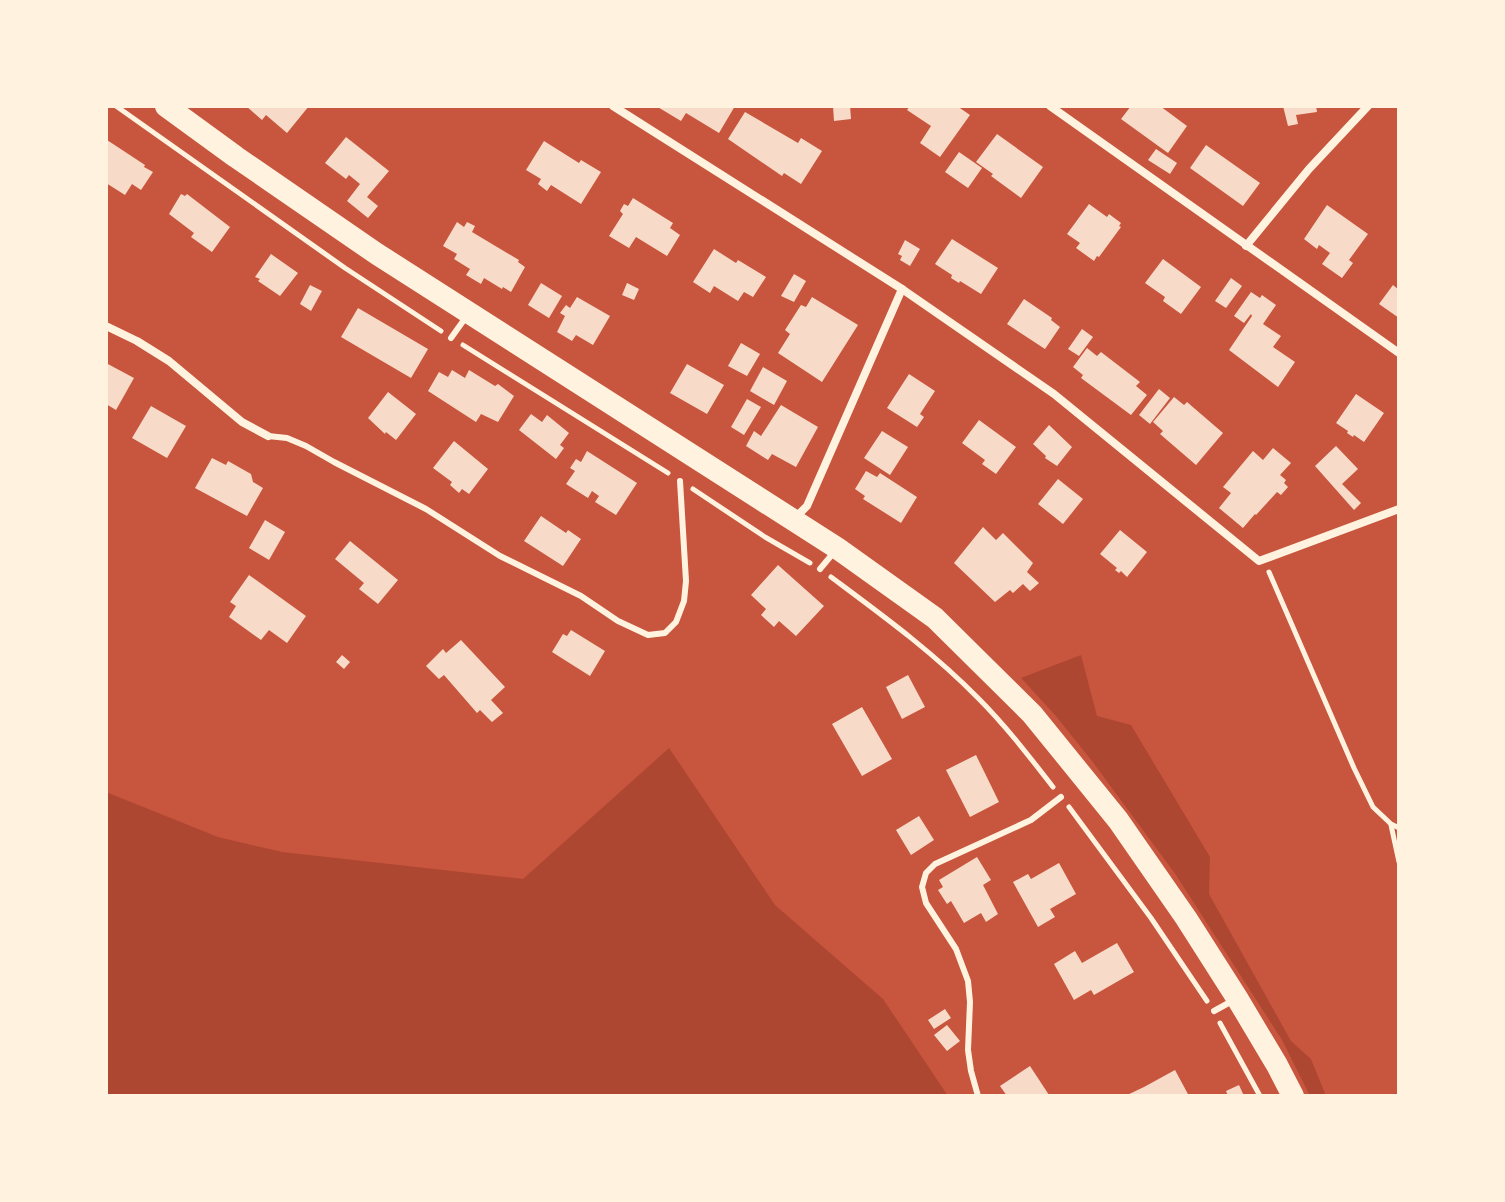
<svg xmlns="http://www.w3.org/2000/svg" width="1505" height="1202" viewBox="0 0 1505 1202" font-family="Helvetica,sans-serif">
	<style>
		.green { fill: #ae4732 }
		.building { fill: #f7dbc8 }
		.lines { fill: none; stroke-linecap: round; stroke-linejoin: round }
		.path { stroke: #fff3e0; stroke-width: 5 }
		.service { stroke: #fff3e0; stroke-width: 6 }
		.minor { stroke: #fff3e0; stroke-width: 8 }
		.trunk { stroke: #fff3e0; stroke-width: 22 }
	</style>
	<rect width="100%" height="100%" fill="#c8553d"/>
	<g class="green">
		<polygon points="1081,655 1097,716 1131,725 1210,857 1209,894 1291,1041 1311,1059 1326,1096 1310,1096 1282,1040 1176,875 1092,761 1055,715 1021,678"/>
		<polygon points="669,748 775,905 883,999 948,1096 106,1096 106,792 218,837 282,852 523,879"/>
	</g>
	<g class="building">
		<polygon points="246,106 309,106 287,133 266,115 262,120"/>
		<polygon points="656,106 735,106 719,133 686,113 681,121"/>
		<polygon points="833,106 850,106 851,119 834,121"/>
		<polygon points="910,106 957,106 970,115 940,157 920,143 931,126 907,110"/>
		<polygon points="1131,106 1160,106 1187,126 1168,153 1121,119"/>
		<polygon points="1283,106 1316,106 1317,112 1296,115 1298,124 1288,126"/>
		<polygon points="745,112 798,143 801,138 822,151 801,184 784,173 782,176 728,139"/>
		<polygon points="997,134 1043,167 1021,198 991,176 993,174 976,162"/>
		<polygon points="346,137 389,171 367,197 378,206 368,218 347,201 360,184 349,175 346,179 325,163"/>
		<polygon points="107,140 145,165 144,167 153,172 141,190 132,184 125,195 106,183"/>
		<polygon points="544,141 579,163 581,160 601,172 581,204 551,185 547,191 538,184 541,179 526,170"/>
		<polygon points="1206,145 1260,183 1243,206 1190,168"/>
		<polygon points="1156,149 1177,163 1170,174 1148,160"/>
		<polygon points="959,152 982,168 968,188 945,172"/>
		<polygon points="181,194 185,196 187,194 230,227 212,252 191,237 194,233 169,214"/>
		<polygon points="633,198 673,223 670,228 680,235 667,256 636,237 629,248 609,236 623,214 620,211 624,204 628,206"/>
		<polygon points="1089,204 1107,217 1109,214 1121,223 1119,226 1121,227 1099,257 1097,256 1094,261 1076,248 1080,243 1067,234"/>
		<polygon points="1327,205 1368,234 1349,260 1353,263 1342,278 1322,264 1330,253 1319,245 1317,249 1304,239"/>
		<polygon points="457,222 464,227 467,222 475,226 472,232 519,260 518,262 525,267 511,292 503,287 502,289 484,278 481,284 466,275 470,269 454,259 457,254 443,246"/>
		<polygon points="952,239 998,268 981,294 960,281 959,283 951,278 952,275 935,264"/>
		<polygon points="905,240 920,249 910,266 900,260 902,256 898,254"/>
		<polygon points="714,249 736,263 738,260 766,277 753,297 744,292 738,301 714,286 710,293 693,282"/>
		<polygon points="271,254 298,273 280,296 258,281 260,279 255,277"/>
		<polygon points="1163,259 1201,287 1181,314 1163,301 1165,297 1145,283"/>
		<polygon points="794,274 806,281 794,302 781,296"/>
		<polygon points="1231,278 1242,286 1226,308 1215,301"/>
		<polygon points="541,283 562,296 549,318 528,305"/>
		<polygon points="627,283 639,289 634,300 622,295"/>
		<polygon points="310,285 322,291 311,311 300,304"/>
		<polygon points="1393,285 1399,290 1399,318 1379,304"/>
		<polygon points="1251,292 1260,298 1262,295 1276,305 1263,324 1281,336 1273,347 1295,362 1278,387 1229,350 1252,316 1251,314 1244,323 1234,316"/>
		<polygon points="577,297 610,316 593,345 576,335 572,341 557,332 565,316 560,313 566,305 570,308"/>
		<polygon points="812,297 858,325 822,382 778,353 790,334 785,330 801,305 806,307"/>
		<polygon points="1024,299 1052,318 1051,320 1060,327 1045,349 1007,324"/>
		<polygon points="358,308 428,349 411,378 341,337"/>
		<polygon points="1082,329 1093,337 1079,356 1068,349"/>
		<polygon points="741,343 760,354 747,376 728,366"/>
		<polygon points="1087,348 1097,356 1101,352 1140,382 1136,386 1147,395 1131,415 1081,378 1083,375 1073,367"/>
		<polygon points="106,363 134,378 116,410 106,404"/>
		<polygon points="687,364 724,385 707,414 670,393"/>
		<polygon points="763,367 787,381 774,405 750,391"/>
		<polygon points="452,370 465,378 469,370 495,386 498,384 514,396 498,422 481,414 476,422 428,391 439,372 448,377"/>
		<polygon points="909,374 935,391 920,414 924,417 917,427 887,408"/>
		<polygon points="1159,389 1170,398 1150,424 1139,415"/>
		<polygon points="388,392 416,414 396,440 386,432 385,434 368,418"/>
		<polygon points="1356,394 1384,413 1364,442 1354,435 1353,437 1347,433 1348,431 1336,423"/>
		<polygon points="1174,397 1184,405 1187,402 1223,433 1196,465 1160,434 1163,431 1153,422"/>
		<polygon points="747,399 761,407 744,435 731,427"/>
		<polygon points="781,405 818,427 796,467 772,454 768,460 746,446 754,431 761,436"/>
		<polygon points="151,406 186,426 167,458 132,438"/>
		<polygon points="531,414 542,422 547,415 569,433 560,445 564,448 556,459 519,430"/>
		<polygon points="979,420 1016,447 996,474 982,464 985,460 962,443"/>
		<polygon points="1049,425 1072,447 1057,466 1045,458 1046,456 1033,444"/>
		<polygon points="882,431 908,447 890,475 864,458"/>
		<polygon points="454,441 488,469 469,494 462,489 459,493 450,485 452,482 433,468"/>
		<polygon points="1336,446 1358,469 1342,484 1361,503 1354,510 1315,466"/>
		<polygon points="1273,448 1291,463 1280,475 1286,480 1284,483 1288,487 1281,495 1277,492 1256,515 1255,514 1243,528 1219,508 1231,493 1223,487 1253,451 1263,460"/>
		<polygon points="587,451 637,483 616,515 595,502 599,496 592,491 588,498 566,484 575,471 570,468 576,459 581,462"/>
		<polygon points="212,458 226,465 228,461 251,474 253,482 263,488 247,516 195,488"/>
		<polygon points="866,471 877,477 880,473 917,497 901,523 863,499 865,496 855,489"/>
		<polygon points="1058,479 1083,499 1063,524 1038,504"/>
		<polygon points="541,516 566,533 568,530 581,539 563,566 524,541"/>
		<polygon points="265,520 285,532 269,560 249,548"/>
		<polygon points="983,527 996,540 1003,533 1033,563 1027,572 1039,583 1030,591 1023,584 1013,593 1010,590 995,602 954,563"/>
		<polygon points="1120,530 1147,552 1127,577 1121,571 1119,573 1115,570 1117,568 1100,554"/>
		<polygon points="350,541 398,580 378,604 359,589 364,583 335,559"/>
		<polygon points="778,565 824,606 796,636 779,621 774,627 761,615 766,609 751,595"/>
		<polygon points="249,575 306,616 287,643 269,630 261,640 229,617 236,606 230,602"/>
		<polygon points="571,630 605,651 590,676 552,652 563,634 567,636"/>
		<polygon points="461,640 505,687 491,700 503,713 492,722 480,710 477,713 444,675 439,679 426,666 443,649 446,653"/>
		<polygon points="342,655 350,662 344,669 336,662"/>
		<polygon points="908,675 925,707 902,719 886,687"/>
		<polygon points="862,707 892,759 862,776 832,724"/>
		<polygon points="976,755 999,802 970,817 946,770"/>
		<polygon points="919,816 934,840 911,855 896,830"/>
		<polygon points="977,857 991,880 983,885 998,914 986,922 981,913 964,923 951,901 947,904 938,890 943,887 939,880"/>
		<polygon points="1059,863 1076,894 1050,909 1055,917 1038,927 1013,882 1028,874 1031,879"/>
		<polygon points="1117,943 1134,972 1094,995 1091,990 1074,1000 1054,964 1075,951 1082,963"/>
		<polygon points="945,1009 951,1018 934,1029 928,1020"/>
		<polygon points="947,1025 960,1041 947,1051 934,1035"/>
		<polygon points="1030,1066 1049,1095 1007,1096 1000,1086"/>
		<polygon points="1175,1070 1189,1096 1125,1096 1144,1087"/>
		<polygon points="1239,1085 1244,1096 1228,1096 1226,1091"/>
	</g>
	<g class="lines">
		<g class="path">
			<polyline points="116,106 345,268 441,331"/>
			<polyline points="463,345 668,473"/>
			<polyline points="693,489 765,537 810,563"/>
			<polyline points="1269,572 1354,768 1373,807 1391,824 1399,828"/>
			<path d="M 831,577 C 882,615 933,652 978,698 C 1005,725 1029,756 1053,787"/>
			<polyline points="1069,807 1151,918 1207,1001"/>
			<polyline points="1391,825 1399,862"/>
			<polyline points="1220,1023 1260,1096"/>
		</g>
		<g class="service">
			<polyline points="451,338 466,317"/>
			<polyline points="268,436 287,438 306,446 334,462 426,509 500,556 581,596 618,621 648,635 665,633 676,622 684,601 686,581 680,481"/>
			<polyline points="820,569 835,551"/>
			<polyline points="1214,1011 1234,1000"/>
			<polyline points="978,1096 971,1071 968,1050 970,1002 968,981 956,949 926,903 922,887 926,873 935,864 1031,820 1061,797"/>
		</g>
		<g class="minor">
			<polyline points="613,106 902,289 1054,394 1259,561 1399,509"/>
			<polyline points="1050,106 1399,353"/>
			<polyline points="1246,246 1309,169 1368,106"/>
			<polyline points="106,326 137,341 169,361 242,422 268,436"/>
			<polyline points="794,519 807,506 902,289"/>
		</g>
		<polyline class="trunk" points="166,106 236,157 377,254 837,548 935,618 1032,714 1118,820 1186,918 1237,998 1277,1065 1293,1096"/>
	</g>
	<rect width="1505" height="1202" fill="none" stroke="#fff3e0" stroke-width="216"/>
</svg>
